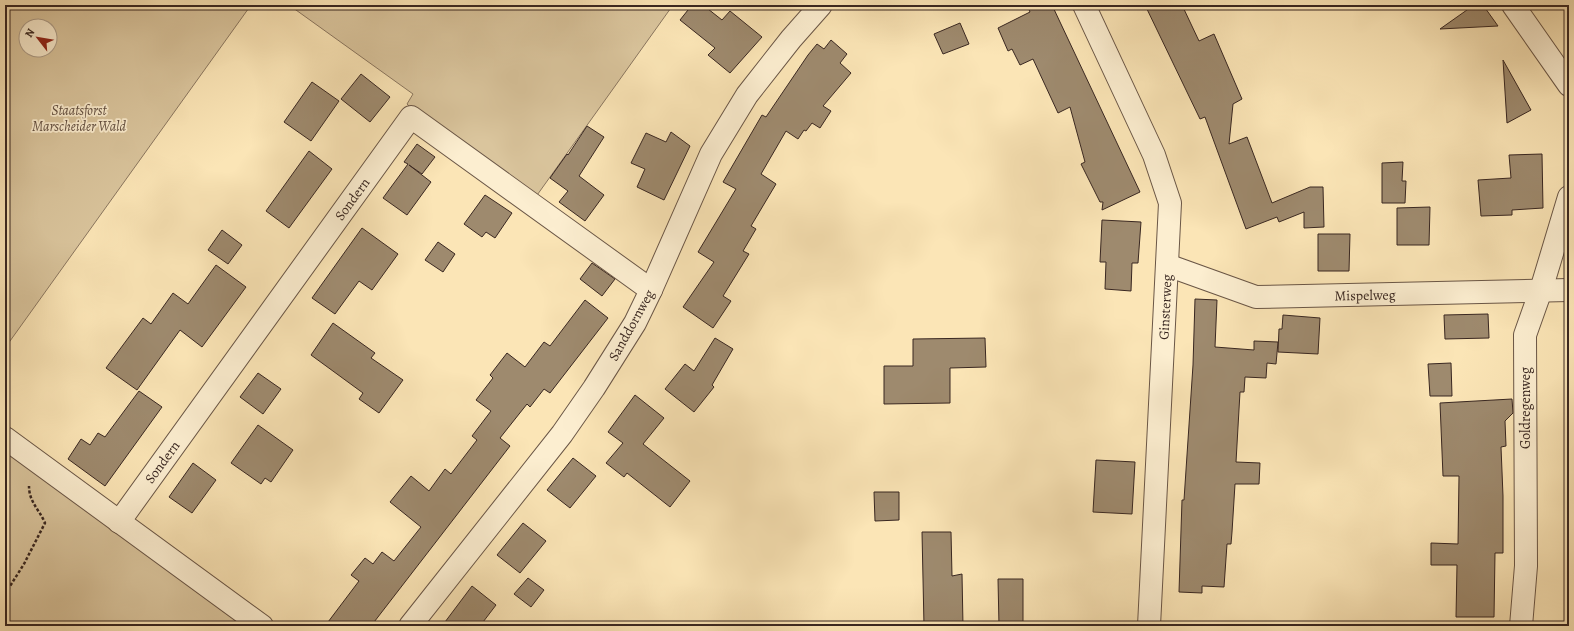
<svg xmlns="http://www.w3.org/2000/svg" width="1574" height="631" viewBox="0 0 1574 631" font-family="Alegreya,serif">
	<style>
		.green { fill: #dac59d; stroke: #8a765f; fill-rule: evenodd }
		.building { fill: #9e8a6e; stroke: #392721 }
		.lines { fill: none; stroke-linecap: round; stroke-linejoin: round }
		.minor-casing { stroke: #6a5646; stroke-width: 24 }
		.path { stroke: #392721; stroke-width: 2.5; stroke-dasharray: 3 2; stroke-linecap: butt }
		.minor { stroke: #fceed0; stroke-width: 22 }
		.labels { text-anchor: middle; stroke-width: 3.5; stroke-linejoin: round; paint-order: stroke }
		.park-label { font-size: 14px; font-style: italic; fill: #614e40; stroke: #fceed0 }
		.street-label { font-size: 14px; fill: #392721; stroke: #fceed0 }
	</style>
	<rect width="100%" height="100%" fill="#fbe5b6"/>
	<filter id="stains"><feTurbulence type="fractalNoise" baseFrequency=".005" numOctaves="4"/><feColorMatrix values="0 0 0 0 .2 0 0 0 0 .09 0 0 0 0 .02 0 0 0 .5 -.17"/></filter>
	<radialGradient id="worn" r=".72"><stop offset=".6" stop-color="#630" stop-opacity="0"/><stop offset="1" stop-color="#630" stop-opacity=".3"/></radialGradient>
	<g class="green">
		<path d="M 5,5 L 251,5 L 5,348 ZM 26,26 L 50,26 L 50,50 L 26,50 Z"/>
		<polygon points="289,5 673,5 535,198 423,119 407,104 413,94"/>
		<polygon points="5,451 243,626 5,626"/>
	</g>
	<g class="building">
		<polygon points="692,5 703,5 722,20 730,11 762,37 730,73 708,55 715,48 680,20"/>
		<polygon points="1027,5 1052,5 1140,192 1102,210 1103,202 1100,202 1081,164 1085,162 1070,107 1058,113 1033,59 1020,65 1012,49 1008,51 998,28 1030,12"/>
		<polygon points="1145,5 1182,5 1199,41 1214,34 1242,99 1233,104 1229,144 1247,137 1272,203 1310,187 1323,187 1324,227 1304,228 1304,212 1279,222 1277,217 1246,229 1205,117 1200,119"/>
		<polygon points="1474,5 1483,5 1498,26 1440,29"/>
		<polygon points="960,23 969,44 943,54 934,34"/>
		<polygon points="831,40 847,54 840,63 851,73 823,106 831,111 820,128 812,123 806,131 804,130 798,139 786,131 761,174 776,184 751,226 756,229 743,251 749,254 723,296 731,301 713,328 683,307 714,262 698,252 736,189 723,182 762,115 766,117 808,55 817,44 824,49"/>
		<polygon points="1503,60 1531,110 1507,123"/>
		<polygon points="361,74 390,97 370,122 341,99"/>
		<polygon points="312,82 339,101 311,141 284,122"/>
		<polygon points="587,126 604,137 579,176 604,195 585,221 559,202 568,191 550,178 567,154 568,155"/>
		<polygon points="671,132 690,146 664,200 637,187 645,169 631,163 646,133 666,142"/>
		<polygon points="417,144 435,157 422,174 409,165 431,182 407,215 383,198 408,164 404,162"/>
		<polygon points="309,151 332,169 289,228 266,211"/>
		<polygon points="1542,154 1543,208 1512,210 1512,215 1481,216 1478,180 1511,178 1509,155"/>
		<polygon points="1403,162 1402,181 1406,181 1405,203 1382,203 1382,163"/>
		<polygon points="485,195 512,213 495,238 486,232 482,237 464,224"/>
		<polygon points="1430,207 1429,245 1397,245 1397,208"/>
		<polygon points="1102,220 1141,222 1138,263 1132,263 1131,291 1105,289 1106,262 1100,262"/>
		<polygon points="362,228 398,254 372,290 359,281 335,314 312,298"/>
		<polygon points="222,230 242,245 228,264 208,250"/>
		<polygon points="1318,234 1350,234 1349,271 1318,271"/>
		<polygon points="438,242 455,254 443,272 425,260"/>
		<polygon points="592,263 615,279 602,296 580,279"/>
		<polygon points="216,265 246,287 202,347 180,330 137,390 106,368 143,318 151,324 173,293 188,304"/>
		<polygon points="1195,299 1217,300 1215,347 1254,350 1254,341 1278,342 1276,364 1267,363 1266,378 1245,377 1244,392 1240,392 1236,462 1260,463 1259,484 1235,484 1232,532 1231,544 1227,544 1224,587 1202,586 1202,593 1179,592 1182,500 1184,500 1193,365"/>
		<polygon points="585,300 608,318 550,393 544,389 530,407 527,404 500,438 510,446 371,626 325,626 359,581 351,575 365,558 373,564 382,552 394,561 421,527 390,502 411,476 429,491 445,469 451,474 477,440 472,436 491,411 476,400 493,378 490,375 507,353 525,367 544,342 550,346"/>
		<polygon points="1488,314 1489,338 1445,339 1444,315"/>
		<polygon points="1283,315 1320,318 1318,354 1278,352 1279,329 1282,329"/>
		<polygon points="333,323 375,353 371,358 403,380 379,413 359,399 363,393 311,355"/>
		<polygon points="715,338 733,349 712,385 714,387 694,412 665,389 685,364 694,371"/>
		<polygon points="985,338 986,367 950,368 950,403 884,404 884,366 913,366 913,339"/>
		<polygon points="1451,363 1452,396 1430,396 1428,364"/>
		<polygon points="258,373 281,389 263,414 240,397"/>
		<polygon points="139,391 162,407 105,486 68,459 81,439 90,445 98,433 105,437"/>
		<polygon points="635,395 664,418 643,444 690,481 670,507 627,473 624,477 606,463 623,443 608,432"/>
		<polygon points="1512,399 1513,413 1505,421 1506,446 1501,447 1503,496 1503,553 1495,553 1494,617 1456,617 1457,565 1431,565 1431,543 1458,544 1459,476 1443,476 1440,403"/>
		<polygon points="258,425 293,450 271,482 265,478 261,484 231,463"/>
		<polygon points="573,458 596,476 570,508 547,490"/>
		<polygon points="1096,460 1135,462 1132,514 1093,512"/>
		<polygon points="193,463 216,480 192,513 169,497"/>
		<polygon points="874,492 899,492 899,520 875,521"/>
		<polygon points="523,523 546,541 520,573 497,555"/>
		<polygon points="922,532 951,532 952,576 962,574 963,626 924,626"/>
		<polygon points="528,578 544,590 531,607 514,594"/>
		<polygon points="998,579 1023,579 1023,626 999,626"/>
		<polygon points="472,586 496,605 480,626 442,626"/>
	</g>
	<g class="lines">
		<g class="minor-casing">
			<g id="minor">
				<polyline points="1084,5 1154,155 1170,203 1149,626"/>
				<polyline points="1513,5 1569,85"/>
				<polyline points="1167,265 1256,297 1569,290"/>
				<polyline points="5,438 262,626"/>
				<polyline points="119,522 411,117 651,290"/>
				<polyline points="410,626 562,434 594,388 635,323 651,290 711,154 747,95 791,39 821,5"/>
				<polyline points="1521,626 1526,566 1525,335 1541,290 1569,197"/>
			</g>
		</g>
		<path class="path" d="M 5,594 L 24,564 L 45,523 C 39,509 29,502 29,486"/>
		<use href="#minor" class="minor"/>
	</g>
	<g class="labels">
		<g class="park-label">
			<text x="79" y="115">Staatsforst<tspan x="79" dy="16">Marscheider Wald</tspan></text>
		</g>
		<g class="street-label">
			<text transform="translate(352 199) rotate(-54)" y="5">Sondern</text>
			<text transform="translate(1365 295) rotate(-1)" y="5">Mispelweg</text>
			<text transform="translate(1165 307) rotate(-87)" y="5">Ginsterweg</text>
			<text transform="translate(631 325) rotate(-61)" y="5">Sanddornweg</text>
			<text transform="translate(1525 408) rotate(-90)" y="5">Goldregenweg</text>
			<text transform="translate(162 462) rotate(-54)" y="5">Sondern</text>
		</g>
	</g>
	<rect width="1574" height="631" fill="none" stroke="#fbe5b6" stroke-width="20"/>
	<rect x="6" y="6" width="1562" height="619" fill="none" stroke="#392721" stroke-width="2"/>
	<rect x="10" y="10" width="1554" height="611" fill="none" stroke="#392721"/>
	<g transform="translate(38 38) rotate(301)"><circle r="19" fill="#fceed0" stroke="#ae9e8a"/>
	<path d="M0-3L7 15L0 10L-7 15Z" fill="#8f2418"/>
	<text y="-6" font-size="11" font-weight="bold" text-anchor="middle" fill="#392721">N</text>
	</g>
	<rect width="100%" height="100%" filter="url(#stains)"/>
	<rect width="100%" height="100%" fill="url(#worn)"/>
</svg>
